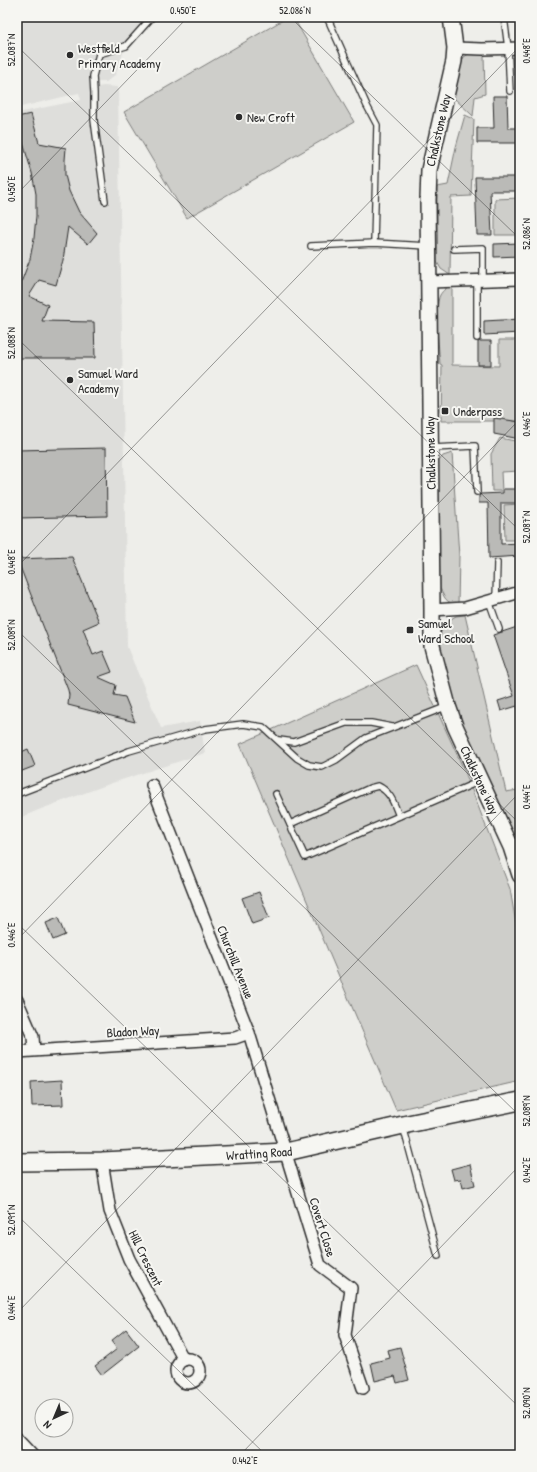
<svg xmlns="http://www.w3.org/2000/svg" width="537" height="1472" viewBox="0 0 537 1472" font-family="'Patrick Hand',sans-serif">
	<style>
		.built { fill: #dededb }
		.green { fill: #cececa; stroke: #7c7c7a }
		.building { fill: #babab7; stroke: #2b2b2b }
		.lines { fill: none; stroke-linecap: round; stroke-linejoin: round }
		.lane-casing { stroke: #2b2b2b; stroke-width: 8 }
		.street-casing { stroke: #2b2b2b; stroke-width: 14 }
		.secondary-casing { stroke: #2b2b2b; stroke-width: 18 }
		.primary-casing { stroke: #2b2b2b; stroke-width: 20 }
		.lane { stroke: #f6f6f2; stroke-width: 5.5 }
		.street { stroke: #f6f6f2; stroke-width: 11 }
		.secondary { stroke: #f6f6f2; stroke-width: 15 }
		.primary { stroke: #f6f6f2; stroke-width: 17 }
		.ticks { fill: none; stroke: #2b2b2b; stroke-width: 1; stroke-opacity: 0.45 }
		.poi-dot { fill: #2b2b2b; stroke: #f6f6f2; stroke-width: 1.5 }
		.labels { text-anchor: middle; stroke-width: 4; stroke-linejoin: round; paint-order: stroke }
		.poi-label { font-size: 13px; fill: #2b2b2b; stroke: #f6f6f2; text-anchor: start }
		.street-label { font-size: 13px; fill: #2b2b2b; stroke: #f6f6f2 }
		.neatline { fill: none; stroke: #2b2b2b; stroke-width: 1.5 }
		.ticks-label { font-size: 10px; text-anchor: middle; fill: #2b2b2b }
	</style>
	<rect width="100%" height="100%" fill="#eeeeea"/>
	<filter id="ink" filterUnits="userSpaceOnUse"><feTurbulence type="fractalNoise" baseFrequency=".025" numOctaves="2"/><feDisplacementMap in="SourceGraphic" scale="8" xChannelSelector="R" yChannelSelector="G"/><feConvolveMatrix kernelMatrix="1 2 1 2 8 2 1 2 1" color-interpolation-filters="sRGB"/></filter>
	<g filter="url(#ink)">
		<polygon class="built" points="17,17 154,17 125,47 118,68 115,75 106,82 94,82 92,88 103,86 118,87 127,647 161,728 200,721 205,753 112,783 41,809 17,819 17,113 81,100 79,93 17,108"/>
		<g class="green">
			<polygon points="288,17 293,17 354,122 187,218 124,112"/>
			<polygon points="472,52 484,55 485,94 475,97 473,116 453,97 459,66 464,57"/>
			<polygon points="465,115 474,119 471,196 451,197 450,275 441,269 437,262 437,187 448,185 456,147"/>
			<polygon points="520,198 520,235 495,235 495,199"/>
			<path d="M 452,286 L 452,365 L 499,366 L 499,340 L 520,340 L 520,421 L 441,421 L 442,365 L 440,364 C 439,349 434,308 440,295 C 443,290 447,287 452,286 Z"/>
			<polygon points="500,438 520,442 520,471 501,472 502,491 492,491 491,454"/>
			<path d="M 452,453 L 459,556 L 458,604 C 446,604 444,597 440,588 L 438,462 L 443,456 Z"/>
			<polygon points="520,504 520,540 505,540 504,505"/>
			<polygon points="465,615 506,792 518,790 520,797 520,835 513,833 507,826 451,697 442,658 440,635 444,623 456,616"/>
			<polygon points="416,665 465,772 510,889 520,947 520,1081 396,1110 240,744"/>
		</g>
		<g class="building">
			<polygon points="493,96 507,96 508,128 520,128 520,143 477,143 477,128 494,128"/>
			<polygon points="31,114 39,143 66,148 65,160 65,175 69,191 79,212 97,233 88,244 68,227 63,260 56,285 39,280 29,296 48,305 42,321 94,322 95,358 17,358 17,293 30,259 34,238 36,216 36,194 32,173 21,136 17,137 17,117"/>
			<polygon points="475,177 520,177 520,191 490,191 492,235 477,235"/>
			<polygon points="520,243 520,256 494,257 494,244"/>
			<polygon points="520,319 520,333 484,335 484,321"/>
			<polygon points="480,341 491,341 491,365 478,365 478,342"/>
			<polygon points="494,418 520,422 520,439 494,434"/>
			<polygon points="106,448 107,516 18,518 17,450"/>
			<polygon points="503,489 520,489 520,503 501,503 501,544 520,543 520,556 489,558 488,503 479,503 479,496 481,494 503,493"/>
			<polygon points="72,557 99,622 83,629 93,655 103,651 112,672 98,677 116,685 114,695 125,697 135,722 68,705 69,695 68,690 17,559"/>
			<polygon points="520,626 520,709 518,709 517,706 501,711 498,701 514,696 493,635"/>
			<polygon points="28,749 35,766 17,773 17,754"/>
			<polygon points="259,892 269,918 252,924 242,898"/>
			<polygon points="58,918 65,935 53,940 46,923"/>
			<polygon points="62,1080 63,1105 32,1106 31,1082"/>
			<polygon points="470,1164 475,1185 463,1188 461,1179 454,1180 451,1169"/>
			<polygon points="126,1329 139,1346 102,1375 95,1366 117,1349 111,1341"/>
			<polygon points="400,1347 409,1380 397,1383 395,1376 375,1381 371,1363 390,1358 388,1350"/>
		</g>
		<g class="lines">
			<g class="lane-casing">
				<g id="lane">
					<polyline points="327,17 367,106 377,125 374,243"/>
					<polyline points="504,17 508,48 510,91"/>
					<polyline points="105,201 94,120 94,93 93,76 99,54 126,46 152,17"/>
					<polyline points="311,246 374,243 428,246"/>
					<polyline points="454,249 483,248 483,281"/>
					<polyline points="477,281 477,338"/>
					<polyline points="432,448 475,446 477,492"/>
					<polyline points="496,599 497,563"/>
					<polyline points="489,601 499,629"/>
					<polyline points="279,740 294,742 346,723 371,723 392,727"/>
					<polyline points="17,794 129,751 205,729 243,724 263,727 297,758 309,765 322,767 336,760 366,738 448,706"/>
					<polyline points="276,794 305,857 480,781"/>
					<path d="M 290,824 L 370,788 L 378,786 C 391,792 394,804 399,816"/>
					<polyline points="403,1126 438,1256"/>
				</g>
			</g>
			<g class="street-casing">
				<g id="street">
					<polyline points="455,48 482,49 520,48"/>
					<polyline points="429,282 520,279"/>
					<polyline points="432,610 465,608 520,592"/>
					<polyline points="152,785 249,1033 320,1265 351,1288 345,1335 363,1388"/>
					<polyline points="511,847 520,843"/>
					<polyline points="17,1000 33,1037 34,1050"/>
					<polyline points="17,1052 235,1038 249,1033"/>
					<polyline points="102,1161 110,1211 129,1259 184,1360"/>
					<circle cx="188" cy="1371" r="12"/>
					<polyline points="17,1439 32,1455"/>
				</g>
			</g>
			<g class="secondary-casing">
				<polyline id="secondary" points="451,17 455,48 454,61 429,170 428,200 432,610 432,646 448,706 455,726 511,847 520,875"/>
			</g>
			<g class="primary-casing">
				<polyline id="primary" points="17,1162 102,1161 286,1152 403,1125 520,1101"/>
			</g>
			<use href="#lane" class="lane"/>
			<use href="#street" class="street"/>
			<use href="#secondary" class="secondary"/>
			<use href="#primary" class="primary"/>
		</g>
	</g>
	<path class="ticks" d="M 290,17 L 520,239M 17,46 L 520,531M 17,194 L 188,17M 17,338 L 520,824M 17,567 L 520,46M 17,630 L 520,1116M 17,923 L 520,1408M 17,940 L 520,419M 17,1215 L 266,1455M 17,1313 L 520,792M 240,1455 L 520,1165"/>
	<g class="poi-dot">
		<circle cx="70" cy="55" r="4"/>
		<circle cx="239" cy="117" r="4"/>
		<circle cx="70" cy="380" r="4"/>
		<rect x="441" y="407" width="8" height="8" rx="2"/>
		<rect x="406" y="626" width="8" height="8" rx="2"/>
	</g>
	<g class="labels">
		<g class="poi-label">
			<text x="78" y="53">Westfield<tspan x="78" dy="15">Primary Academy</tspan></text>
			<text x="247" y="122">New Croft</text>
			<text x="78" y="378">Samuel Ward<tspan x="78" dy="15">Academy</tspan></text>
			<text x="453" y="416">Underpass</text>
			<text x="418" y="628">Samuel<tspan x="418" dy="15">Ward School</tspan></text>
		</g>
		<g class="street-label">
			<text transform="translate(438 130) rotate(-77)" y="5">Chalkstone Way</text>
			<text transform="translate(430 453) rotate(-91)" y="5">Chalkstone Way</text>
			<text transform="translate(480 780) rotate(65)" y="5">Chalkstone Way</text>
			<text transform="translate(236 962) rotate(68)" y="5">Churchill Avenue</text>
			<text transform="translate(133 1031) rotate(-3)" y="5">Bladon Way</text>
			<text transform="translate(259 1153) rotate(-4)" y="5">Wratting Road</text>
			<text transform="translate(323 1227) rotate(73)" y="5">Covert Close</text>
			<text transform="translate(146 1258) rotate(64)" y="5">Hill Crescent</text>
		</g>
	</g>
	<rect width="537" height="1472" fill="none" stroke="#f6f6f2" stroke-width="44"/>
	<g transform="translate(54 1418) rotate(224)"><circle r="19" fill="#f6f6f2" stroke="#a5a5a2"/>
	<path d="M0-3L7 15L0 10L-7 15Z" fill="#2b2b2b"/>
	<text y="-6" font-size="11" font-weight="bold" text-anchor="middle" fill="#2b2b2b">N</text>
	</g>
	<rect x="22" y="22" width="493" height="1428" class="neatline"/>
	<g class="ticks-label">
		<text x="183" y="14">0.450°E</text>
		<text x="295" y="14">52.086°N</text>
		<text transform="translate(11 50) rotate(-90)" y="4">52.087°N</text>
		<text transform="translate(526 51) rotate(-90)" y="4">0.448°E</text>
		<text transform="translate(11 189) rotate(-90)" y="4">0.450°E</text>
		<text transform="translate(526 234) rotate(-90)" y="4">52.086°N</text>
		<text transform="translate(11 343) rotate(-90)" y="4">52.088°N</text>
		<text transform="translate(526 424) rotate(-90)" y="4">0.446°E</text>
		<text transform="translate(526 527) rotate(-90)" y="4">52.087°N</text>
		<text transform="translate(11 562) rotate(-90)" y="4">0.448°E</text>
		<text transform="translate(11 635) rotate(-90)" y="4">52.089°N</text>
		<text transform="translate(526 797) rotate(-90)" y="4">0.444°E</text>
		<text transform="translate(11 935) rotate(-90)" y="4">0.446°E</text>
		<text transform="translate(526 1111) rotate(-90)" y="4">52.089°N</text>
		<text transform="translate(526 1170) rotate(-90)" y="4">0.442°E</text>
		<text transform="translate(11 1220) rotate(-90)" y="4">52.091°N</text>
		<text transform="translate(11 1308) rotate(-90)" y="4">0.444°E</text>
		<text transform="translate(526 1403) rotate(-90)" y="4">52.090°N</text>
		<text x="245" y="1464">0.442°E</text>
	</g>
</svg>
